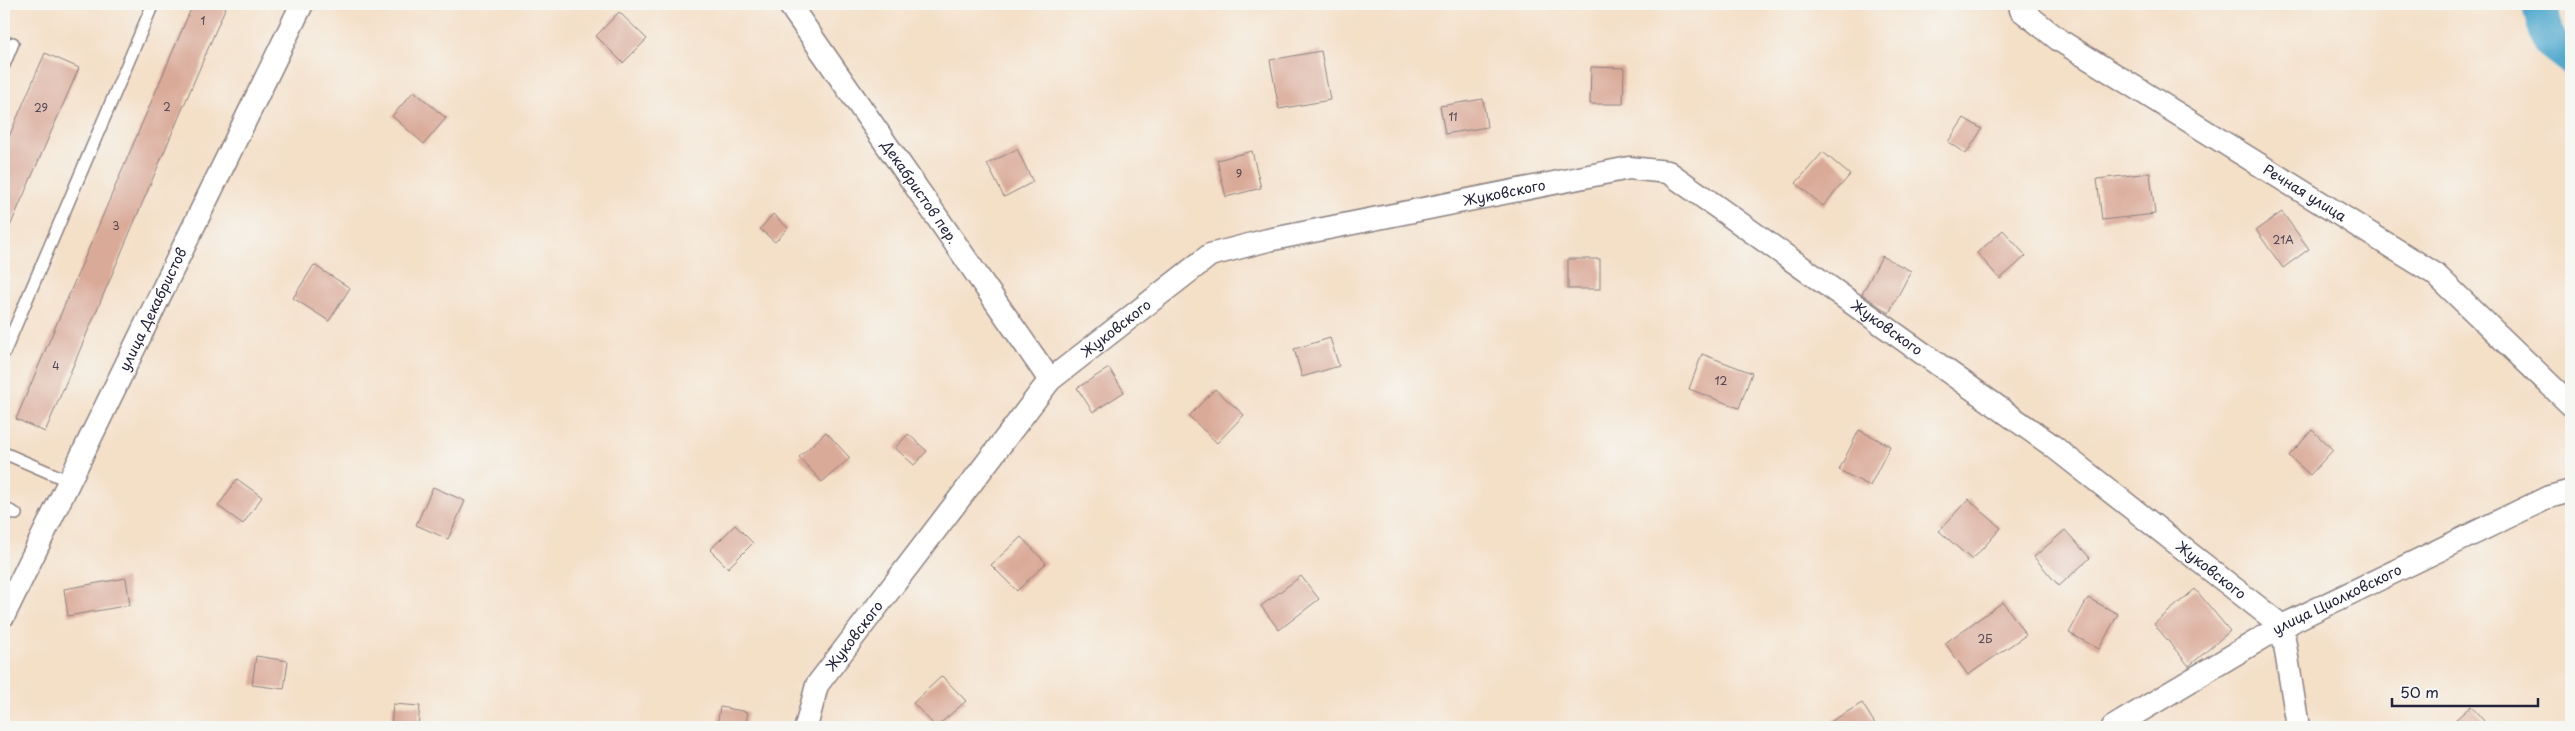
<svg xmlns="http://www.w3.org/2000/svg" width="2575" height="731" viewBox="0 0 2575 731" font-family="'Playpen Sans',sans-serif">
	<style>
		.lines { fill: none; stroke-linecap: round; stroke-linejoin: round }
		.river { stroke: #52aacf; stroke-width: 35 }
		.building { fill: #daaa99 }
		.lane-casing { stroke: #8b8081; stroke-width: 14 }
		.street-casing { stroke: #8b8081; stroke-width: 25 }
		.lane { stroke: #fff; stroke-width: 11 }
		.street { stroke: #fff; stroke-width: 22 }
		.labels { text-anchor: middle; stroke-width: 4; stroke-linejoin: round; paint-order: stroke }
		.number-label { font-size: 11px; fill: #504452 }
		.street-label { font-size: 14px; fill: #22223b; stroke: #f6f6f2 }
	</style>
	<rect width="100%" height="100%" fill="#f6f6f2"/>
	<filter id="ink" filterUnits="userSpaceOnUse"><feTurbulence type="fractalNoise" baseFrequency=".02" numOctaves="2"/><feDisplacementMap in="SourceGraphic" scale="10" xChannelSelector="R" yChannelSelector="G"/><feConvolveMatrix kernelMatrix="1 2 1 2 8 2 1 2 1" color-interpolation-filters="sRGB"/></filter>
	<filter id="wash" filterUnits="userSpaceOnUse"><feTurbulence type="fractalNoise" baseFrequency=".0096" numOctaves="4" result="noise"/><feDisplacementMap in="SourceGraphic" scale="20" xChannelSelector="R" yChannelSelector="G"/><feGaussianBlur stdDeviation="1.12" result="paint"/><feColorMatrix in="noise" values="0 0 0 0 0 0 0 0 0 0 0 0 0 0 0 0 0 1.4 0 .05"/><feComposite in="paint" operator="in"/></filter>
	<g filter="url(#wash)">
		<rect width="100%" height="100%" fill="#f4dfc7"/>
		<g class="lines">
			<polyline class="river" points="2539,4 2549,41 2571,58"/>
		</g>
		<g id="blocks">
			<g class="building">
				<polygon points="193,4 227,4 45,432 16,419"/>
				<polygon points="619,12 647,39 623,63 596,36"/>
				<polygon points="1321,51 1330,100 1279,109 1270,60"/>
				<polygon points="45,53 79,68 4,240 4,148"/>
				<polygon points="1591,67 1624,68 1623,104 1590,104"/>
				<polygon points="414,91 446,118 424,144 392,116"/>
				<polygon points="1483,99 1487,127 1445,134 1440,106"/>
				<polygon points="1964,118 1982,129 1966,154 1948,142"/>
				<polygon points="1017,149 1033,182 1004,197 987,164"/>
				<polygon points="1252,151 1261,188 1226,197 1217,160"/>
				<polygon points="1823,152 1850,175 1823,206 1796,183"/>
				<polygon points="2150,173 2155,214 2102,220 2097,179"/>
				<polygon points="2282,212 2309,249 2283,268 2256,230"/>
				<polygon points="773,214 788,228 775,242 760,229"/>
				<polygon points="2003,230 2026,256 2000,279 1977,253"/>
				<polygon points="1882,256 1911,271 1889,313 1862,294"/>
				<rect x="1568" y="259" width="32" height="30"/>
				<polygon points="314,265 350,288 329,321 293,298"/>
				<polygon points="1330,338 1339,366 1302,377 1294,349"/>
				<polygon points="1702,354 1752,373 1739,408 1689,389"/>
				<polygon points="1109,368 1124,392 1093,412 1077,388"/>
				<polygon points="1215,389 1244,415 1217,443 1189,416"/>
				<polygon points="1859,430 1890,446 1870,486 1839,470"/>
				<polygon points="2312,430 2333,450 2310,475 2289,456"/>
				<polygon points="826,432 850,458 822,482 799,457"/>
				<polygon points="908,434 927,451 914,465 895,448"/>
				<polygon points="237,479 262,497 243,524 218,506"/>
				<polygon points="433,487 465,501 448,539 416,525"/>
				<polygon points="1968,499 2001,528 1972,560 1939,531"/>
				<polygon points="735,525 753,543 728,568 710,550"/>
				<polygon points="2065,530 2090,558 2059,586 2034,557"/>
				<polygon points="1021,537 1046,563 1017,591 991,565"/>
				<polygon points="1301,576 1319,599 1279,630 1261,606"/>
				<polygon points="126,578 130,605 68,616 64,589"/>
				<polygon points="2195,589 2230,631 2189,666 2154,624"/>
				<polygon points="2088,598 2118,614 2099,649 2069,633"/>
				<polygon points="2003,602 2026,635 1968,675 1945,643"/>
				<polygon points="256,656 288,661 284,689 252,685"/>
				<polygon points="942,676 966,701 936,727 913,703"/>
				<polygon points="1862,703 1877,727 1822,727"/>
				<polygon points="393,704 420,706 418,727 391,727"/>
				<polygon points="2471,706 2489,727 2447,727"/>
				<polygon points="720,707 748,712 745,727 717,727"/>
			</g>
		</g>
	</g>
	<g filter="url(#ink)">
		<use href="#blocks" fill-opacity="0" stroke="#8b8081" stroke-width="1"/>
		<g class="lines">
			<g class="lane-casing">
				<g id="lane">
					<polyline points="4,65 13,43"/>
					<polyline points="4,353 153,4"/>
					<polyline points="4,453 69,481"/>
					<polyline points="4,508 16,514"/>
				</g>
			</g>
			<g class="street-casing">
				<g id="street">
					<path id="s1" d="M 789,4 L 1050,380"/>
					<path id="s2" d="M 2020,4 L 2021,10 L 2059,40 L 2435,274 L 2571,405"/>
					<path id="s3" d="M 4,615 L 302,4"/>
					<path id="s4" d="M 806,727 L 817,685 L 1050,380 L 1210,255 L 1268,240 L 1629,168 L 1668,172 L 2050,444 L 2282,626 L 2298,727"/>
					<path id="s5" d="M 2113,727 L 2282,626 L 2549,497 L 2571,491"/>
				</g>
			</g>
			<use href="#lane" class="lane"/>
			<use href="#street" class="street"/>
		</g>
	</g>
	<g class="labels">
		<g class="number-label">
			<text x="203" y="25">1</text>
			<text x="167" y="111">2</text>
			<text x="41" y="112">29</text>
			<text x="1453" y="121">11</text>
			<text x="1239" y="178">9</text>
			<text x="116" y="230">3</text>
			<text x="2283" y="244">21А</text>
			<text x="56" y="370">4</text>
			<text x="1721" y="385">12</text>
			<text x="1985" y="643">2Б</text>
		</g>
		<g class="street-label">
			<text dy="5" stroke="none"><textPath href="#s1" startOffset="229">Декабристов пер.</textPath></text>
			<text dy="5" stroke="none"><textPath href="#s2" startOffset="344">Речная улица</textPath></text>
			<text dy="5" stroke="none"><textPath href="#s4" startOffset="931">Жуковского</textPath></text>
			<text dy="5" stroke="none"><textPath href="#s3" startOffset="340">улица Декабристов</textPath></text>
			<text dy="5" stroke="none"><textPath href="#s4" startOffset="1366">Жуковского</textPath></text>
			<text dy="5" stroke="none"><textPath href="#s4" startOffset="511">Жуковского</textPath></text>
			<text dy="5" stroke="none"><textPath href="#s4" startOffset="1771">Жуковского</textPath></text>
			<text dy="5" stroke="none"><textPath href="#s5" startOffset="258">улица Циолковского</textPath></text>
			<text dy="5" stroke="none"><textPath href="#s4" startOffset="105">Жуковского</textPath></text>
		</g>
	</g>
	<rect width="2575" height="731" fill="none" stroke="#f6f6f2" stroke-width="20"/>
	<path d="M2392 698v8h146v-8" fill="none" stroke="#22223b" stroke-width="2.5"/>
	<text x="2400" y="698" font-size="15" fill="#22223b" stroke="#f6f6f2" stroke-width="4" paint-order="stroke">50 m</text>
</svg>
